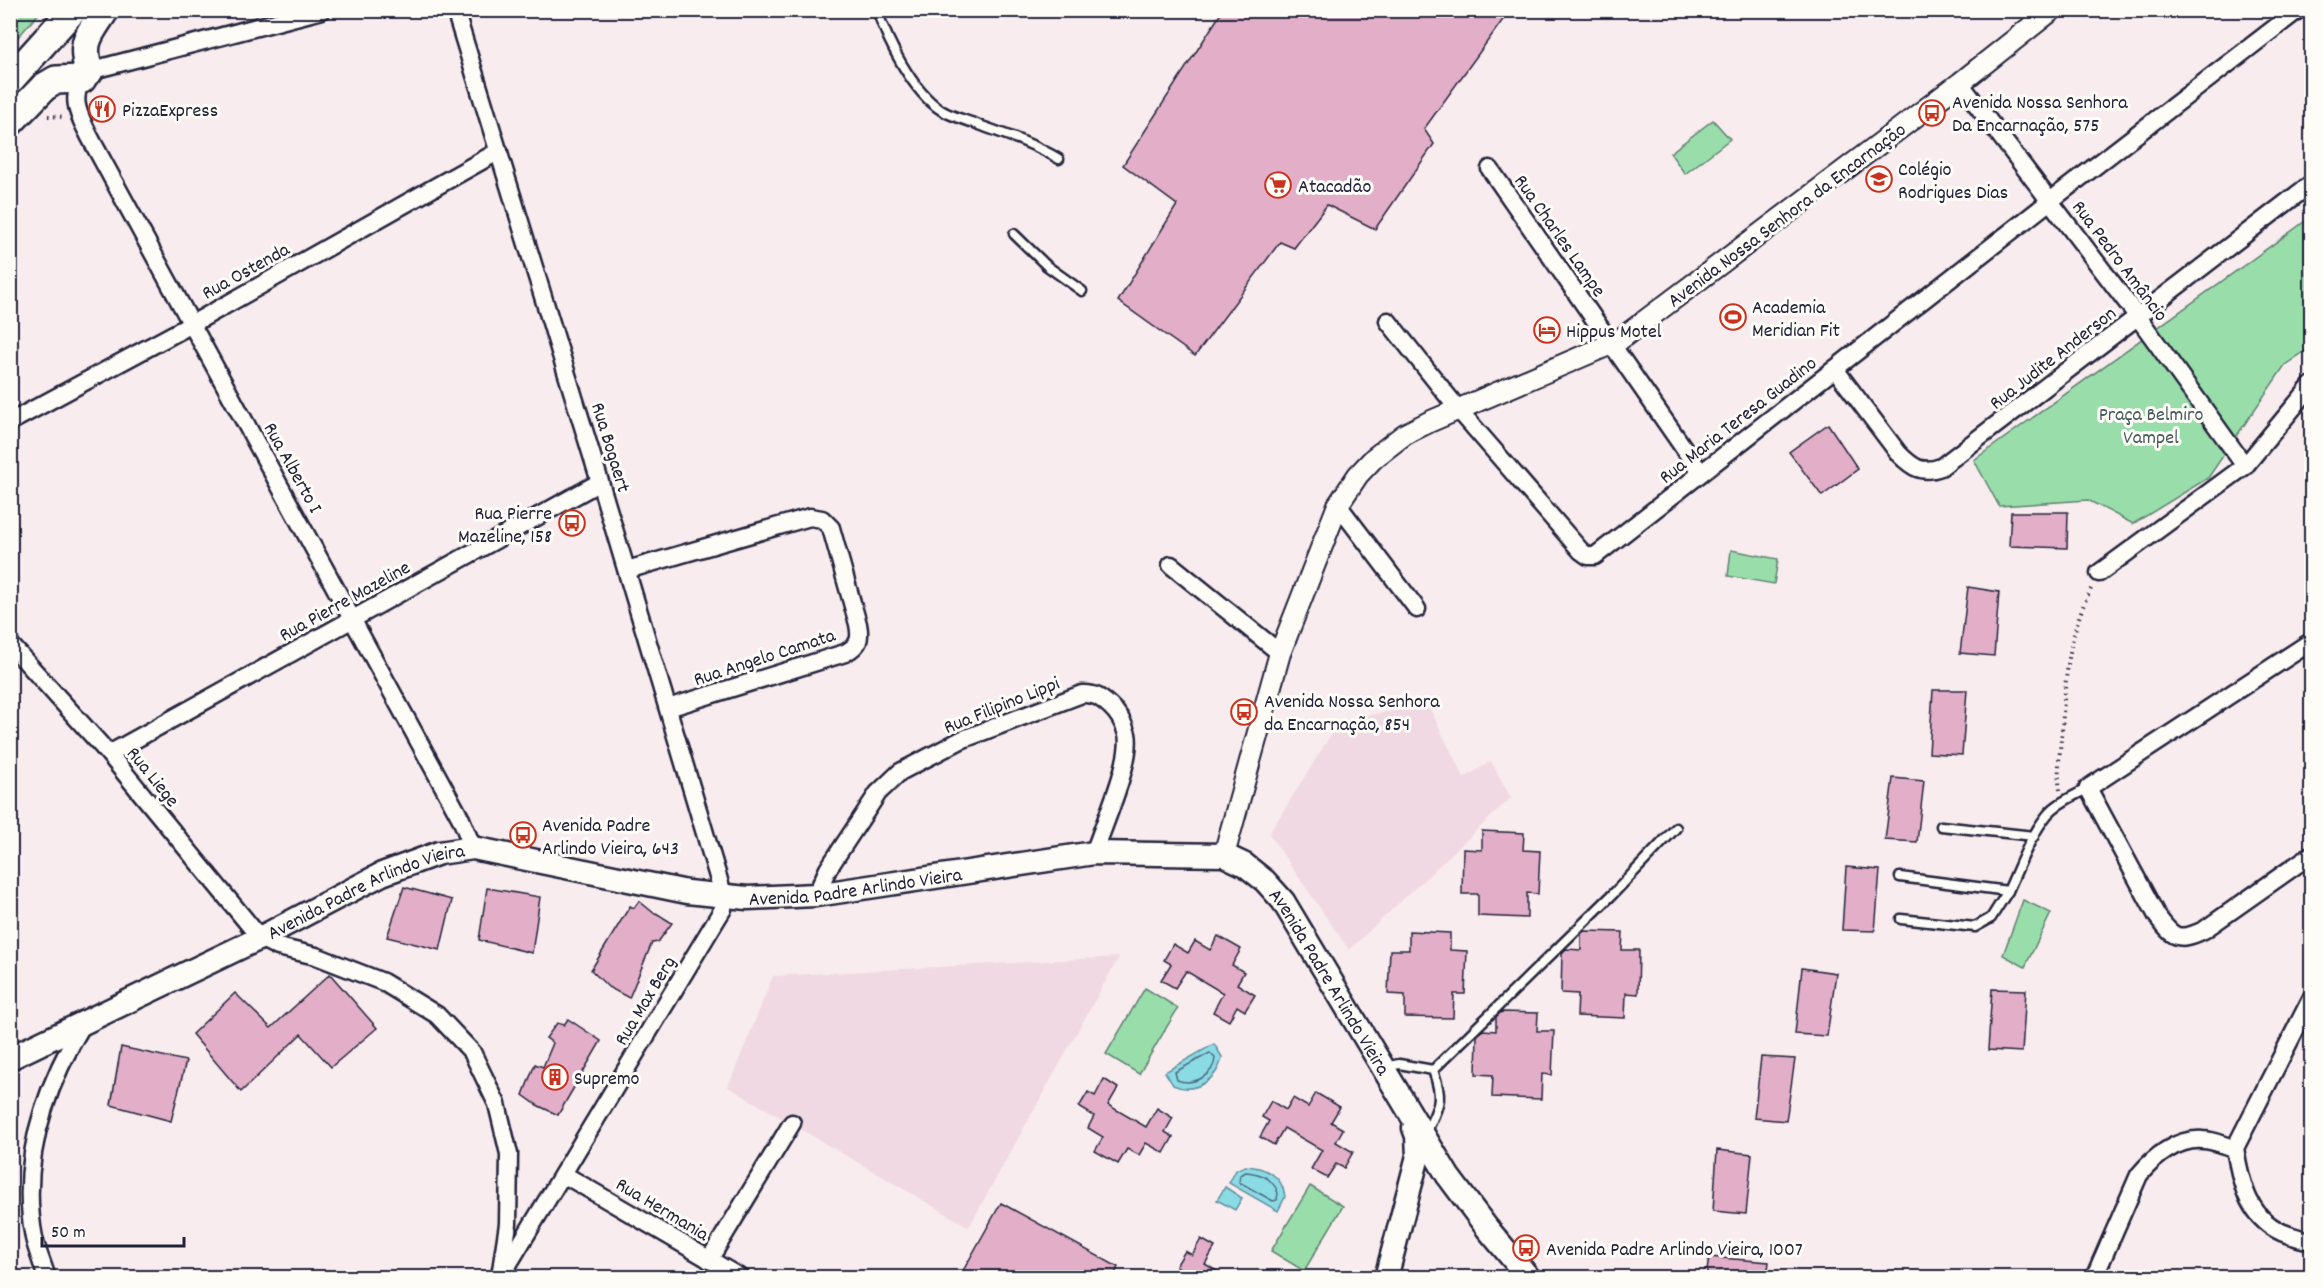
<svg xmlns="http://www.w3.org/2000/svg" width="2322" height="1288" viewBox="0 0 2322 1288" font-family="Dekko,sans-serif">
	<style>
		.built { fill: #f1d9e3 }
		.green { fill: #99deaa; stroke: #5e8072; stroke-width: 1.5 }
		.water { fill: #8bdbe5; stroke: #6191a1; stroke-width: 1.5 }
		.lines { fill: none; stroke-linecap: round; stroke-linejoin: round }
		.shore { stroke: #4c6c7f; stroke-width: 1.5 }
		.building { fill: #e2aec8; stroke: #22223b; stroke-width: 1.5 }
		.service-casing { stroke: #22223b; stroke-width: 13 }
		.minor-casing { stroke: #22223b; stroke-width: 21 }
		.tertiary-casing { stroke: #22223b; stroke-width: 24 }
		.secondary-casing { stroke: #22223b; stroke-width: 27 }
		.trunk-casing { stroke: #22223b; stroke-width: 32 }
		.path { stroke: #22223b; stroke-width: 4; stroke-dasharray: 1.5 4.5; stroke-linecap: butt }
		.service { stroke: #fdfcf7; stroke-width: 8 }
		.minor { stroke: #fdfcf7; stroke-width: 16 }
		.tertiary { stroke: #fdfcf7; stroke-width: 20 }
		.secondary { stroke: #fdfcf7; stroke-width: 22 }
		.trunk { stroke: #fdfcf7; stroke-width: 27 }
		.labels { text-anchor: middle; stroke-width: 6; stroke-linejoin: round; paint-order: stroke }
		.poi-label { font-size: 20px; fill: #22223b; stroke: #fdfcf7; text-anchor: start }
		.street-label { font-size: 20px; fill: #22223b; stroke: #fdfcf7 }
		.park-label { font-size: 20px; fill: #465a5c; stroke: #fdfcf7 }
	</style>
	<rect width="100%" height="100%" fill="#f8ecee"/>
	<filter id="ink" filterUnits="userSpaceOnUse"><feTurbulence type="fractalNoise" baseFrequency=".0167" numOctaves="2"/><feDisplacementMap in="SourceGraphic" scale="12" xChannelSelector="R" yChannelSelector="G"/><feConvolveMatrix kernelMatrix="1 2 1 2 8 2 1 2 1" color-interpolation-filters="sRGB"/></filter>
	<g filter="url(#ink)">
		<g class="built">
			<polygon points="1428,705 1464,778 1491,761 1511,798 1349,950 1269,834 1340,720"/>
			<polygon points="1119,957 969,1227 728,1087 773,976"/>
		</g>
		<g class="green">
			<polygon points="11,10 41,11 11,45 10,11"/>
			<polygon points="1713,120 1730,139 1685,174 1670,153"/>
			<polygon points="2311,217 2311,347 2285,365 2208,478 2133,524 2088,500 1999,506 1974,460"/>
			<polygon points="1731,550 1778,559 1774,584 1728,576"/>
			<polygon points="2023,900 2051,913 2025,967 2003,955"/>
			<polygon points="1145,988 1178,1008 1139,1074 1106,1054"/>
			<polygon points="1310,1186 1343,1206 1304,1271 1271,1251"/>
		</g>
		<g class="water">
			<path d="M 1214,1044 L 1222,1057 C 1218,1079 1195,1095 1173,1085 L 1165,1072 Z"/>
			<path d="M 1245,1166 C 1264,1167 1283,1175 1285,1197 L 1278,1211 L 1229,1183 L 1236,1170 Z"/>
			<polygon points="1225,1187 1242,1198 1235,1210 1217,1200"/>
		</g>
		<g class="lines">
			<g class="shore">
				<path d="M 1210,1053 L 1215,1058 C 1214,1076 1193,1086 1177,1080 L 1175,1072 Z"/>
				<path d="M 1246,1172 C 1261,1173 1273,1178 1278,1193 L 1277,1200 L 1273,1201 L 1239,1182 L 1240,1175 Z"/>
			</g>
		</g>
		<g class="building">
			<polygon points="1223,10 1510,10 1424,129 1434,144 1375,229 1327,205 1294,248 1280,242 1195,356 1118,301 1177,205 1123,165"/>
			<polygon points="1828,424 1858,469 1822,496 1789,452"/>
			<polygon points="2011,512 2068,512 2067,548 2009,546"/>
			<polygon points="1968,587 1999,592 1994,656 1960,653"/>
			<polygon points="1933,690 1967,690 1962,755 1929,753"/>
			<polygon points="1893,778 1924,781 1917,842 1885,840"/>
			<polygon points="1482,831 1524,833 1523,850 1540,851 1538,894 1527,893 1527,918 1478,916 1478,894 1462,894 1463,849 1482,850"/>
			<polygon points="1846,867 1880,870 1875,931 1842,930"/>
			<polygon points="404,887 452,900 440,950 387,937"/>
			<polygon points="487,888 540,897 532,953 479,940"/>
			<polygon points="639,901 655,914 656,913 672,923 658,942 652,943 629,998 608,987 591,970 630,906 634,908"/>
			<polygon points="1409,931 1450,933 1450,950 1467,951 1465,994 1454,994 1453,1018 1405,1017 1405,995 1388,994 1390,950 1409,950"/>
			<polygon points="1584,931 1623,932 1622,950 1639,950 1638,994 1626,993 1625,1018 1577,1016 1578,994 1561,993 1562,953 1566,949 1581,950 1581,934"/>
			<polygon points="1218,936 1241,949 1232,965 1244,972 1237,984 1255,995 1245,1011 1237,1006 1229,1021 1213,1012 1223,993 1186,971 1175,988 1161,980 1171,964 1164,960 1173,944 1188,953 1195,941 1210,950"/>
			<polygon points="1802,968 1836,973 1827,1036 1795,1034"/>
			<polygon points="330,974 377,1028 331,1067 301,1034 241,1092 192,1034 235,993 271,1028"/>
			<polygon points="1992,989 2026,990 2022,1052 1988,1050"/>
			<polygon points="1501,1012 1538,1013 1537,1031 1554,1031 1552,1075 1542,1074 1541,1099 1492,1097 1493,1075 1476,1074 1477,1036 1483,1030 1496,1031 1496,1017"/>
			<polygon points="568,1019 601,1041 558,1115 537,1105 523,1095 535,1064 543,1067 553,1043 546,1038 557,1023 564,1025"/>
			<polygon points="121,1047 186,1061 171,1121 111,1105"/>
			<polygon points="1761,1057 1795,1059 1786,1121 1754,1118"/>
			<polygon points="1104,1079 1118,1088 1108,1105 1146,1127 1157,1108 1173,1118 1165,1132 1173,1137 1164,1153 1146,1143 1139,1155 1127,1149 1118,1164 1095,1151 1103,1137 1088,1128 1094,1116 1079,1107 1088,1092 1095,1096"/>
			<polygon points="1316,1093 1340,1107 1331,1122 1343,1129 1336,1142 1353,1152 1344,1168 1336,1164 1327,1178 1311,1169 1322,1150 1284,1128 1274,1145 1260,1137 1269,1121 1262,1117 1271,1101 1286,1110 1293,1098 1308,1107"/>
			<polygon points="1717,1150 1752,1154 1746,1214 1713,1211"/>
			<polygon points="1001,1203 1118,1267 1113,1278 959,1278"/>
			<polygon points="1201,1239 1215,1247 1205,1264 1228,1278 1195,1278 1176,1266 1185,1251 1192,1255"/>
			<polygon points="1709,1257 1769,1262 1767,1278 1706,1278"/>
		</g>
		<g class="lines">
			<g class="service-casing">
				<g id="service">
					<path d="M 877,10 C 888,42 912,91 941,110 C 952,117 967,120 979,125 C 1007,135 1034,144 1059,159"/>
					<polyline points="1014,234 1047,266 1082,291"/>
					<polyline points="1941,826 2034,836"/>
					<path d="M 1900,877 L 2008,891 C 2020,865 2030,836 2048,814 C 2058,802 2075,796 2088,788"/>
					<polyline points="1901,919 1975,927 1991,918 2008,891"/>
					<path d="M 1385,1067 L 1399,1064 L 1433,1070 C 1444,1101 1439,1105 1426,1133"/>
					<polyline points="1433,1070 1612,895 1676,828"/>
				</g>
			</g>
			<g class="minor-casing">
				<g id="minor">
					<path d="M 322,10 L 89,71 C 65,96 80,117 93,143 L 461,819 L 473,848"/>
					<polyline points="455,10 600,482 724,897 723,909 718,917 500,1278"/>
					<polyline points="1960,83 2138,317 2245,466"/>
					<polyline points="1490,169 1701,473"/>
					<polyline points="1388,321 1458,409 1581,551 1588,556 1595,556 2050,201 2298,10"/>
					<path d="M 1835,369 L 1899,454 C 1913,468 1922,474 1941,467 L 2312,183"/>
					<polyline points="10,422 192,324 499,151"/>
					<polyline points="1338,505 1417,609"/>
					<polyline points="1171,565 1280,653"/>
					<path d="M 627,570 L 810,517 L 822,519 L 831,528 L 858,624 C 861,640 859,645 845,653 L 668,708"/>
					<polyline points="2099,573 2245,466 2312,385"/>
					<path d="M 2312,641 L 2088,788 L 2157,916 C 2173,938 2178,942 2204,930 L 2312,854"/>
					<polyline points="10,644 109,754 260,938 278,947 316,956 383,982 437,1015 472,1052 497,1104 509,1154 508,1224 501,1270"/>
					<polyline points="109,754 600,482"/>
					<path d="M 816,895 L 828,869 L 878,793 L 900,772 L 961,740 L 1082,694 C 1095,693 1101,698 1110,706 C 1118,713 1124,724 1127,734 C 1133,759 1103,826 1094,853"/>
					<path d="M 2235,1148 C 2241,1185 2249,1222 2289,1235 C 2296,1237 2304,1240 2312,1241"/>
					<polyline points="563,1174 741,1278"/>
					<polyline points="709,1260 792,1123"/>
					<path d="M 47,1278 C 43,1265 37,1251 34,1238 C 19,1161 45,1087 84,1022"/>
					<path d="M 2094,1278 L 2139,1175 C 2154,1157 2177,1138 2203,1140 C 2213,1140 2225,1146 2235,1148 L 2312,997"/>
				</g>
			</g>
			<g class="tertiary-casing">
				<polyline id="tertiary" points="1224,855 1280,653 1338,505 1358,475 1374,458 1405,434 1429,422 1618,341 1960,83 2052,10"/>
			</g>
			<g class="secondary-casing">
				<g id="secondary">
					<path id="s1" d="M 10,1058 L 260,938 L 382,874 L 439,853 L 473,848 L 687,892 L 747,898 L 816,895 L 1094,853 L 1224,855 L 1245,865 L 1265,881 L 1283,901 L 1448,1176 L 1487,1228 L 1529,1278"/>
					<polyline points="1386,1278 1418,1156 1417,1136 1414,1128"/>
				</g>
			</g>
			<g class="trunk-casing">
				<g id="trunk">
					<path d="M 89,71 C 80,41 89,35 105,10"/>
					<polyline points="10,80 73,10"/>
					<polyline points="10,122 44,87 56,80 82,79"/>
				</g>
			</g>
			<g class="path">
				<polyline points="48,116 65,117"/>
				<path d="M 2060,790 C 2057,772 2060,750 2062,731 C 2065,680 2068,633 2092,587"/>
			</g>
			<use href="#service" class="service"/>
			<use href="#minor" class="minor"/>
			<use href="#tertiary" class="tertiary"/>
			<use href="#secondary" class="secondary"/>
			<use href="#trunk" class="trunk"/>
		</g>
	</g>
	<defs>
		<g id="restaurant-ring" transform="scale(1.35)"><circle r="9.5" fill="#fdfcf7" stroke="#c8321e" stroke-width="1.5"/><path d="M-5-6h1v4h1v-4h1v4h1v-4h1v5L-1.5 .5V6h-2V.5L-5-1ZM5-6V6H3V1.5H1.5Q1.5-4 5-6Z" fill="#c8321e"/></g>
		<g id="bus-ring" transform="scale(1.35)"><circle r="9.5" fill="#fdfcf7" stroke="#c8321e" stroke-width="1.5"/><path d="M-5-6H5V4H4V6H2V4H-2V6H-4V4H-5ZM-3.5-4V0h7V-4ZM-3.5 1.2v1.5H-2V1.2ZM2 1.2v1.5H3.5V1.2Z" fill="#c8321e"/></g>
		<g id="school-ring" transform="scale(1.35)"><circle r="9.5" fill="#fdfcf7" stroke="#c8321e" stroke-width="1.5"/><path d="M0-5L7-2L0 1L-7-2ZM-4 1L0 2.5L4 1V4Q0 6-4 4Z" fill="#c8321e"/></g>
		<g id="supermarket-ring" transform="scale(1.35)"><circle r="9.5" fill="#fdfcf7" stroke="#c8321e" stroke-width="1.5"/><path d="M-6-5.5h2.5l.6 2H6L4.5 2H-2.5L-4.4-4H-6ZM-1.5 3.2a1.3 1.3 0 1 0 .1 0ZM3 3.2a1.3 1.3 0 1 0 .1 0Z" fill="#c8321e"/></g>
		<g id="stadium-ring" transform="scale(1.35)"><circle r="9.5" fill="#fdfcf7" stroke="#c8321e" stroke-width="1.5"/><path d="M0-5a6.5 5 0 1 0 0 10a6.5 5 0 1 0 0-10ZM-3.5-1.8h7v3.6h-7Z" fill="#c8321e"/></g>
		<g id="hotel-ring" transform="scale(1.35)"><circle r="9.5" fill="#fdfcf7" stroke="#c8321e" stroke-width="1.5"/><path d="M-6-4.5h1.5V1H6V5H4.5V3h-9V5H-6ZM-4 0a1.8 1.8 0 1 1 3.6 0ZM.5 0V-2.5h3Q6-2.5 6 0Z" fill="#c8321e"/></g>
		<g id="building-ring" transform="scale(1.35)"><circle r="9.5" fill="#fdfcf7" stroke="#c8321e" stroke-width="1.5"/><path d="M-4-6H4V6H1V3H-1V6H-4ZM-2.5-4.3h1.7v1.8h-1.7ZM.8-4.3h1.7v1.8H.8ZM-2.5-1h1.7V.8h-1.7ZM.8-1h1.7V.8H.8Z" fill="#c8321e"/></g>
	</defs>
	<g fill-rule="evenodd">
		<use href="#restaurant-ring" x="102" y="109"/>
		<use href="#bus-ring" x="1932" y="113"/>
		<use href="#school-ring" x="1879" y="179"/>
		<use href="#supermarket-ring" x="1278" y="185"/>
		<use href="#stadium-ring" x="1733" y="317"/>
		<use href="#hotel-ring" x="1547" y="330"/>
		<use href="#bus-ring" x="572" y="523"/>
		<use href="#bus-ring" x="1244" y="712"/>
		<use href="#bus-ring" x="523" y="835"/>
		<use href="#building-ring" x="555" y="1077"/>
		<use href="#bus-ring" x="1526" y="1248"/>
	</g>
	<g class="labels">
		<g class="poi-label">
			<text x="1952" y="108">Avenida Nossa Senhora<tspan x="1952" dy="23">Da Encarnação, 575</tspan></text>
			<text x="122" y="116">PizzaExpress</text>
			<text x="1898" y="175">Colégio<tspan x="1898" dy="23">Rodrigues Dias</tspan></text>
			<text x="1298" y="192">Atacadão</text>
			<text x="1752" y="313">Academia<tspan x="1752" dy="23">Meridian Fit</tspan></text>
			<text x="1566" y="337">Hippus Motel</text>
			<text x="552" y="519" text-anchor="end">Rua Pierre<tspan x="552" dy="23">Mazeline, 158</tspan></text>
			<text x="1264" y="707">Avenida Nossa Senhora<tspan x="1264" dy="23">da Encarnação, 854</tspan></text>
			<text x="542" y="831">Avenida Padre<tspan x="542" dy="23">Arlindo Vieira, 643</tspan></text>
			<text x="574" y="1084">Supremo</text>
			<text x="1546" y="1255">Avenida Padre Arlindo Vieira, 1007</text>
		</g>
		<g class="street-label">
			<text transform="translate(1786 214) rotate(-37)" y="7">Avenida Nossa Senhora da Encarnação</text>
			<text transform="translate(1561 235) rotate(55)" y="7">Rua Charles Lampe</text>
			<text transform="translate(2121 260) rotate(53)" y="7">Rua Pedro Amâncio</text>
			<text transform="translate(245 270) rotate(-29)" y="7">Rua Ostenda</text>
			<text transform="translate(2052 357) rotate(-38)" y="7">Rua Judite Anderson</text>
			<text transform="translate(1737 419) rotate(-38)" y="7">Rua Maria Teresa Guadino</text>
			<text transform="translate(612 447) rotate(73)" y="7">Rua Bogaert</text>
			<text transform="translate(294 467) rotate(61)" y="7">Rua Alberto I</text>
			<text transform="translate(344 600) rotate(-29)" y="7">Rua Pierre Mazeline</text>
			<text transform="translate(764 656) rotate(-18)" y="7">Rua Angelo Camata</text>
			<text transform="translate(1001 704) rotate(-22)" y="7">Rua Filipino Lippi</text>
			<text transform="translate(154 776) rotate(51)" y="7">Rua Liege</text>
			<text dy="7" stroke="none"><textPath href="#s1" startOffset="898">Avenida Padre Arlindo Vieira</textPath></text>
			<text dy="7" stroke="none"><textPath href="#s1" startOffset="394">Avenida Padre Arlindo Vieira</textPath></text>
			<text dy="7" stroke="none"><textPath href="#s1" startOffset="1438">Avenida Padre Arlindo Vieira</textPath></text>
			<text transform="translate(644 1000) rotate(-59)" y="7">Rua Max Berg</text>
			<text transform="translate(663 1208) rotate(31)" y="7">Rua Hermania</text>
		</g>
		<g class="park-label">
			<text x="2151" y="420">Praça Belmiro<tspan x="2151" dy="23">Vampel</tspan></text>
		</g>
	</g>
	<rect width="2322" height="1288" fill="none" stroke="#fdfcf7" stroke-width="36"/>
	<rect x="18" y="18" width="2286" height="1252" fill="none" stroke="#22223b" stroke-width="2" filter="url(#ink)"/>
	<path d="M42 1237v9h142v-9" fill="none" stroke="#22223b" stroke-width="3"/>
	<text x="51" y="1237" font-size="18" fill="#22223b" stroke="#fdfcf7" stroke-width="4.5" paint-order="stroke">50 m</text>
</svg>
